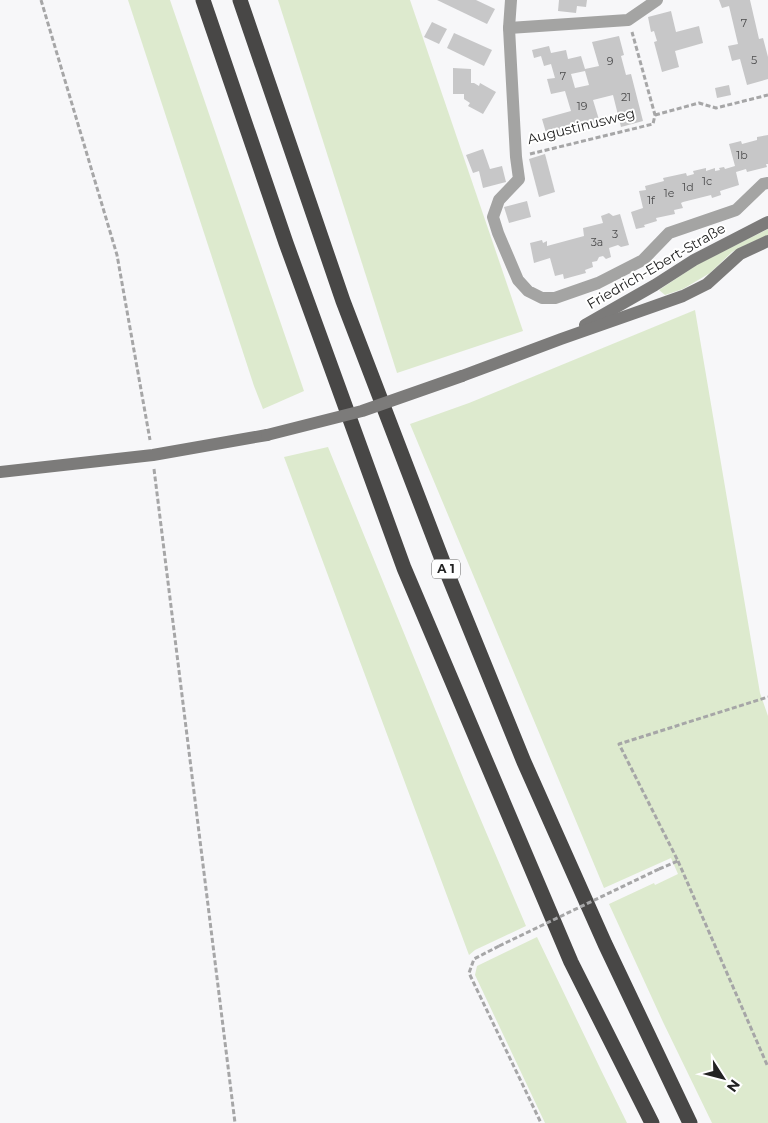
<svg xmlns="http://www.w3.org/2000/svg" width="768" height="1123" viewBox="0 0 768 1123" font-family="Montserrat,sans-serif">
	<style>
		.green { fill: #ddeace }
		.building { fill: #c7c7c8; fill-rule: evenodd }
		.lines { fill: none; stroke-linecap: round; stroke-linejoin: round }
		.path { stroke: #a6a6a7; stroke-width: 3; stroke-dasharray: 5 2.5; stroke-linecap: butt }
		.street { stroke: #a4a4a3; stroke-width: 12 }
		.secondary { stroke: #7c7b7a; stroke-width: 12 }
		.highway { stroke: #484746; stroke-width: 15 }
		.path-bridge { stroke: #a6a6a7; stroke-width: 3; stroke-dasharray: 5 2.5; stroke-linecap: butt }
		.secondary-bridge { stroke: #7c7b7a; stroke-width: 12 }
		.labels { text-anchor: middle; stroke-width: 4; stroke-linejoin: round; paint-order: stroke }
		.number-label { font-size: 11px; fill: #4b4b4c }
		.shield { fill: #fff; stroke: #646464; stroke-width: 1 }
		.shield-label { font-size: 12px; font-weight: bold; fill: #222 }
		.street-label { font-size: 14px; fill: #222; stroke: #fff }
	</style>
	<rect width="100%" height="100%" fill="#f7f7f9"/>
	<g class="green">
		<polygon points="128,0 170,0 304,391 263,409 254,386"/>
		<polygon points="278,0 410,0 523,331 397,373"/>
		<polygon points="768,229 768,235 741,247 732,252 710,273 683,289 665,295 659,290 698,264"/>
		<polygon points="695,310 760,693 768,716 768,1123 712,1123 663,1022 609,904 654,883 655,885 678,874 671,858 604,888 410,424 469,403"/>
		<polygon points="328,447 466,785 526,926 475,950 469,955 284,457"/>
		<polygon points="537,937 600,1068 627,1123 545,1123 475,975 477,966"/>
	</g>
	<g class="building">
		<polygon points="437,0 476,0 495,9 487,24"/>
		<polygon points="559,0 587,0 586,7 577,6 576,13 558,11"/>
		<polygon points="719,0 750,0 759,39 763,38 768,57 768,79 747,85 740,59 732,61 728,46 738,44 729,6 722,8"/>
		<polygon points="671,11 676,32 699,26 703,43 675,51 679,67 662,72 654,42 657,41 654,31 651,32 648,17"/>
		<polygon points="432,22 447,29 439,44 424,37"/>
		<polygon points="454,33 492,50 484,66 447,48"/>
		<path d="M 619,36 L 624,55 L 621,56 L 626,75 L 631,74 L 643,121 L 621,127 L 613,95 L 593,100 L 600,123 L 547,136 L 542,119 L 571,111 L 565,91 L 551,94 L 547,79 L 555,78 L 551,64 L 544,66 L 541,56 L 534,58 L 532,50 L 549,46 L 551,53 L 566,50 L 568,59 L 581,56 L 585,69 L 599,66 L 592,42 ZM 585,71 L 589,85 L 575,88 L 571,74 Z"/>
		<polygon points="453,68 471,69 471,83 474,83 479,86 480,83 496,92 483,114 468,106 470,103 464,99 464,94 453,94"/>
		<polygon points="729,85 731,95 717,98 715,88"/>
		<polygon points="768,135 768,164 766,164 767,167 747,172 746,169 736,172 739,185 720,191 721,195 712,198 711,195 683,202 681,203 683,208 674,210 675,214 656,218 657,221 644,225 645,227 636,229 631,212 643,208 639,191 646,190 645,186 664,181 663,178 686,173 687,176 694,174 693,171 706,168 706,171 715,168 715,171 720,170 719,168 724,167 725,169 735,166 729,144 741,141 742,144 757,140 757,137"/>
		<polygon points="483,149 490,169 502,166 506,182 483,188 479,171 473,173 466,155"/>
		<polygon points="545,154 555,192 539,197 529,159"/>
		<polygon points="527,201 531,217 509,223 504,207"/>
		<polygon points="609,213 613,216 620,214 629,245 621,247 618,245 609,248 611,257 606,259 603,256 599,257 597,261 592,262 593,267 585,270 586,273 564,279 563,274 555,276 550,258 534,263 530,243 542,240 543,243 547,241 547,246 584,236 583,228 603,223 601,216"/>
	</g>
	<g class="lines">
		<g class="path">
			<polyline points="41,0 117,255 150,440"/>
			<polyline points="655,115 699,103 716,108 768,95"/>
			<polyline points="530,154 653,124 655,115 632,32"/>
			<polyline points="154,469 235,1123"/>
			<polyline points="678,861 768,1067"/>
			<polyline points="659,869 678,861 619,744 768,697"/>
			<polyline points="499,946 474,959 469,973 541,1123"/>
		</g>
		<g class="street">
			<polyline points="511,0 509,28 516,157 519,179 499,200 493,217 498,233 518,280 528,291 542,298 555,298 598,283 643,260 669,233 736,210 763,184 768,183"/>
			<polyline points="509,28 628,20 657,0"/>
		</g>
		<g class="secondary">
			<polyline points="585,325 655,285 694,260 768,222"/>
			<polyline points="462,376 561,339 683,296 707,284 740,254 768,241"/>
			<polyline points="0,472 153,455 267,435"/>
		</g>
		<g class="highway">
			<polyline points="203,0 286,243 404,568 571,962 652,1123"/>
			<polyline points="240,0 343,301 448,575 524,762 605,944 690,1123"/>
		</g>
		<polyline class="path-bridge" points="499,946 659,869"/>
		<polyline class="secondary-bridge" points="267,435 362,411 462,376"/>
	</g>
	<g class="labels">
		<g class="number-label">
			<text x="744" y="27">7</text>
			<text x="754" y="64">5</text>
			<text x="610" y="65">9</text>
			<text x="563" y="80">7</text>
			<text x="626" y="101">21</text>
			<text x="582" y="110">19</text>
			<text x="742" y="159">1b</text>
			<text x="707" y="185">1c</text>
			<text x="688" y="191">1d</text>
			<text x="669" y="197">1e</text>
			<text x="651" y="204">1f</text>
			<text x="615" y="238">3</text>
			<text x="597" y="246">3a</text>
		</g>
		<rect class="shield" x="432" y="559.5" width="28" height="19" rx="4"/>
		<g class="shield-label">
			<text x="446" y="573">A 1</text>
		</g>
		<g class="street-label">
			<text transform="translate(581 126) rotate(-14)" y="5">Augustinusweg</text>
			<text transform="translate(656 266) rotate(-30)" y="5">Friedrich-Ebert-Straße</text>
		</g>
	</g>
	<g transform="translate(723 1078) rotate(126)" stroke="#ffffff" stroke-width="4" paint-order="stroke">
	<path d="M0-4L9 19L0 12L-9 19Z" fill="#222222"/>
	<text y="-8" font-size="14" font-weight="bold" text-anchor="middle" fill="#222222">N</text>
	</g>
</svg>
